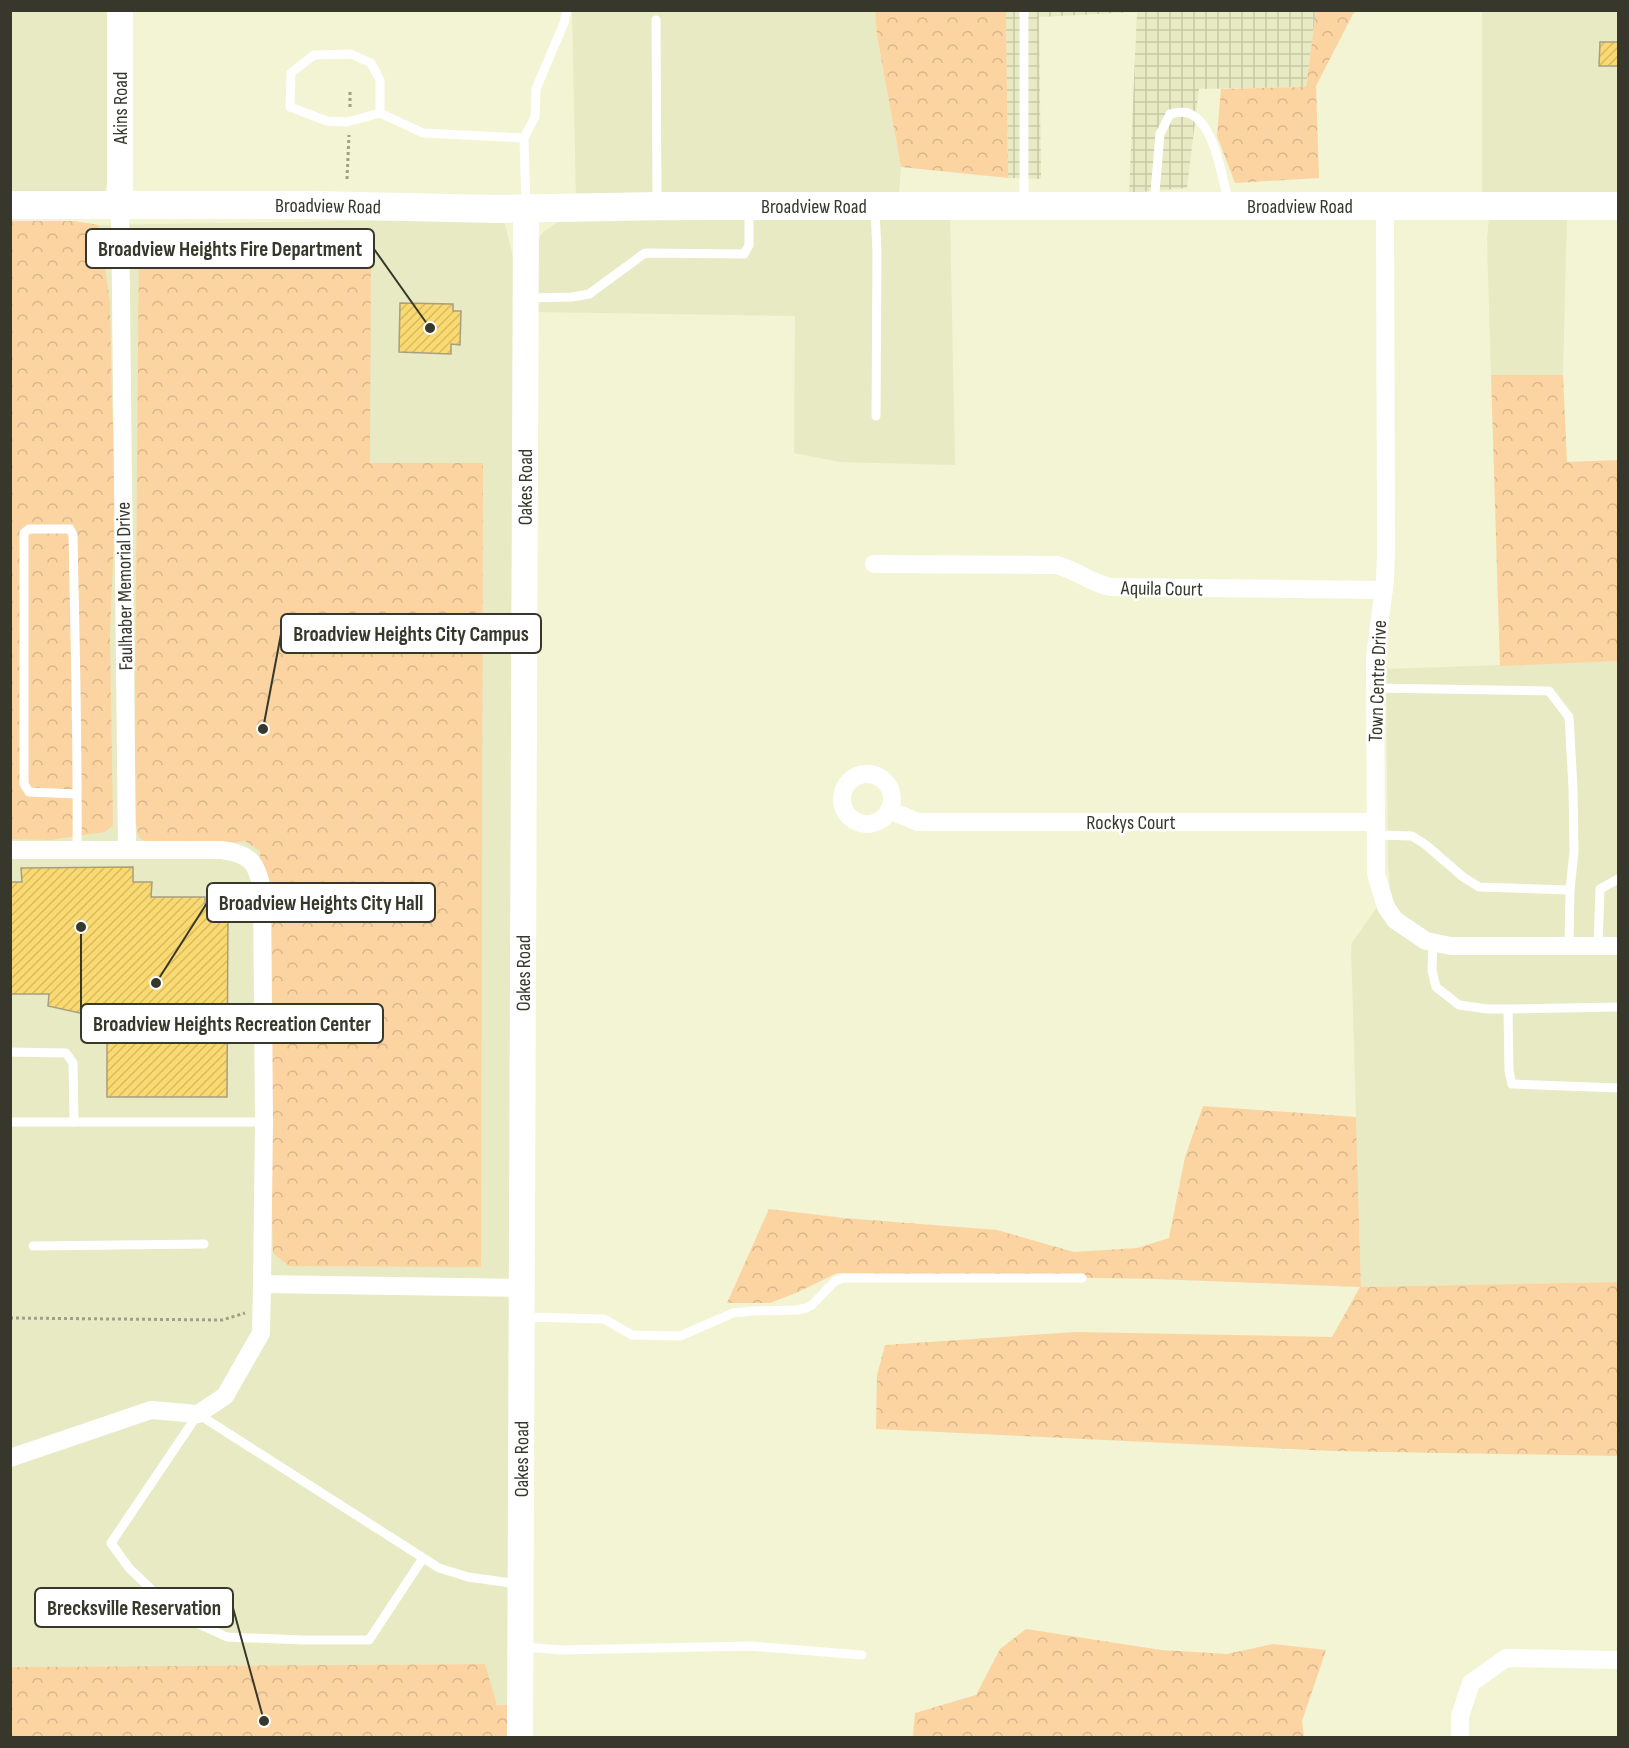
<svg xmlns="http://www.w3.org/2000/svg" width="1629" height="1748" viewBox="0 0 1629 1748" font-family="'Sofia Sans Condensed',sans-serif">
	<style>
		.built { fill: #e7eac2 }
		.industrial { fill: url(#industrial-grid) }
		.forest { fill: url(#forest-crowns) }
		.building { fill: url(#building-hatch); stroke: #a99f80; stroke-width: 1.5 }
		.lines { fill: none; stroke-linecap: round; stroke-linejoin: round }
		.path { stroke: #9ea087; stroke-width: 3; stroke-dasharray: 3 3; stroke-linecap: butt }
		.lane { stroke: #fff; stroke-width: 9 }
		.street { stroke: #fff; stroke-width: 18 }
		.secondary { stroke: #fff; stroke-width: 26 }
		.primary { stroke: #fff; stroke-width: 28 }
		.labels { text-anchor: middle; stroke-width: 5; stroke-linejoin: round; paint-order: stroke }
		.street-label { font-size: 20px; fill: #37382b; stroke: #fff }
		.leader { fill: none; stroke: #37382b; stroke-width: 2 }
		.callout-dot { fill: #37382b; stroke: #fff; stroke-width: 2 }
		.callout { fill: #fff; stroke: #37382b; stroke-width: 2 }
		.callout-label { font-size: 21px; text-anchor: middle; font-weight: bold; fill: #37382b }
	</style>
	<defs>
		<pattern id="industrial-grid" width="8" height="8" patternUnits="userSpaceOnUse" patternTransform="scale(1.5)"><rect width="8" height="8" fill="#e7eac2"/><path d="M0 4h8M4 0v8" fill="none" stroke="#c7c9a7"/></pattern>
		<pattern id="forest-crowns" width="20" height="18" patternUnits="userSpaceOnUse" patternTransform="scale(1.5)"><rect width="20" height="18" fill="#fbd4a2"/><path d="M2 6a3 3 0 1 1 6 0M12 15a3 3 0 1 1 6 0" fill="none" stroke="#d8b78c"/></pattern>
		<pattern id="building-hatch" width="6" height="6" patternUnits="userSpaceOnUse" patternTransform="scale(1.5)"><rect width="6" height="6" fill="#fad971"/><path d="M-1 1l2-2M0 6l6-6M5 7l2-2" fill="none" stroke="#d7bb62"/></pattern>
	</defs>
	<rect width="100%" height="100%" fill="#f2f4d3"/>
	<g class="built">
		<polygon points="11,11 109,11 108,180 105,191 11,195"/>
		<polygon points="572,11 875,11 877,36 901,167 899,193 576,197"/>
		<rect x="1482" y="11" width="136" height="182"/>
		<polygon points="1567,216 1563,375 1491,375 1487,239 1489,217"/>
		<polygon points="950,217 955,465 840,462 794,453 795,316 536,312 538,239 543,232 558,222"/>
		<polygon points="478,219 504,221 514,261 517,1705 497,1705 484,1664 11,1667 10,221 72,221 99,225"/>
		<polygon points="1618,661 1618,1282 1361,1287 1351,944 1390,889 1388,863 1386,669"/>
	</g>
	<polygon class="industrial" points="1006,11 1316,11 1306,87 1199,89 1187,188 1129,193 1137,12 1039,17 1041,179 1008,178"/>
	<g class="forest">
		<polygon points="875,11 1006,11 1008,178 901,167 877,36"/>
		<polygon points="1316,11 1356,11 1353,14 1316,86 1319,178 1235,183 1217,136 1221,89 1306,87"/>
		<polygon points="11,221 73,221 99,225 110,303 112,406 116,484 110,636 113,825 105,832 50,840 11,839"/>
		<polygon points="139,241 371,241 370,463 483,463 481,1267 289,1266 273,1253 260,851 245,841 220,844 148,843 139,838 134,816"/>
		<polygon points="1491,375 1563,375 1567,462 1618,460 1618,661 1500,666"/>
		<polygon points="1203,1106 1356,1117 1361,1287 1618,1282 1618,1456 1334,1451 876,1429 877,1375 885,1345 1076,1332 1332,1337 1360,1287 1155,1279 837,1273 796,1293 770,1303 727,1303 769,1209 844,1218 997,1230 1074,1252 1137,1248 1169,1238 1185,1157"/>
		<polygon points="1026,1629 1161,1650 1227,1654 1273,1644 1326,1650 1302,1721 1304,1737 913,1737 915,1713 976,1695 1000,1649"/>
		<polygon points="485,1664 497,1705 517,1705 517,1737 11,1737 10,1667"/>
	</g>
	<g class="building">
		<polygon points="1600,42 1618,42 1618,66 1599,66"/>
		<polygon points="400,303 453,304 453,311 461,311 460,345 451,344 451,354 399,352"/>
		<polygon points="133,867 133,882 152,882 151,897 205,897 205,905 228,905 227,1097 107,1097 107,1019 48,1006 49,994 10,994 10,882 22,882 21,868"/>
	</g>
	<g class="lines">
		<g class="path">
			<polyline points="350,107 350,91"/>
			<polyline points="347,179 349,135"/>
			<polyline points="10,1318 222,1320 245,1313"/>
		</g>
		<g class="lane">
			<polyline points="656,20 657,204"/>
			<polyline points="380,113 380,80 371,63 351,54 314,55 291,73 290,107 327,121 347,122 380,113 423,133 524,138 526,207"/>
			<polyline points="524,138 535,117 536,89 564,23 567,10"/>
			<polyline points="1024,204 1024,10"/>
			<path d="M 1154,204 L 1160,134 L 1170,114 C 1175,113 1183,111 1188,113 C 1215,122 1222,179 1229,204"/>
			<polyline points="875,208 877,253 876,416"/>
			<polyline points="527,298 572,297 589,294 645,253 744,254 749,245 749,208"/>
			<polyline points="1374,688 1549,691 1569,717 1573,788 1574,852 1570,890"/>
			<polyline points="1375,835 1412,836 1426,845 1463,877 1479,887 1570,890 1569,946"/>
			<path d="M 77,850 C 78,745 75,640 73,535 L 70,529 L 29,529 L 24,533 L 24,784 L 29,792 L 77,794"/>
			<polyline points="1433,944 1432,970 1436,987 1459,1005 1488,1009 1508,1009 1509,1071 1512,1084 1618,1088"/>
			<polyline points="1598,946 1600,889 1618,879"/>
			<polyline points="1508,1009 1618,1007"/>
			<polyline points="10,1052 66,1053 73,1063 74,1122"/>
			<polyline points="10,1122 264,1122"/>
			<polyline points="33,1246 204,1244"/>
			<polyline points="524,1317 604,1319 632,1335 680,1336 733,1313 753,1311 797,1310 806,1308 812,1305 835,1281 843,1278 1082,1278"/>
			<polyline points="423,1558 369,1640 302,1640 227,1637 177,1614 129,1568 111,1543 198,1414 439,1568 468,1577 518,1584"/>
			<polyline points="523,1647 562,1650 750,1646 862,1655"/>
		</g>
		<g class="street">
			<polyline points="120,206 127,850"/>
			<polyline points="1385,206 1386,552 1385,580 1375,657 1376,874 1386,907 1395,920 1426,941 1451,946 1618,946"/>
			<path d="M 874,564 L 1057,565 C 1076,570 1091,583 1110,587 L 1384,590"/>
			<circle cx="867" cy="799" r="25"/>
			<polyline points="889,810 918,822 1375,822"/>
			<path d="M 10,850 L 222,850 C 250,854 257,862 262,890 L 264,1122 L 262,1284 L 523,1288"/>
			<polyline points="10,1458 151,1410 198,1414 225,1396 261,1333 262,1284"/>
			<polyline points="1460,1738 1460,1716 1471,1683 1506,1658 1618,1660"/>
		</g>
		<g class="secondary">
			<polyline points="120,206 120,10"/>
			<path id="s1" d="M 520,1738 L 526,209"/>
		</g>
		<path class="primary" id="s2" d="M 10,205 L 312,205 L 497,209 L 657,206 L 1618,206"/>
	</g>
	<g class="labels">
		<g class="street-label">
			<text transform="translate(120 108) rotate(-90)" y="7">Akins Road</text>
			<text dy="7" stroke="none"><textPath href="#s2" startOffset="318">Broadview Road</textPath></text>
			<text dy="7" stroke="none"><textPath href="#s2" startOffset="804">Broadview Road</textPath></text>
			<text dy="7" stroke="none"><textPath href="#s2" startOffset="1290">Broadview Road</textPath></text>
			<text dy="7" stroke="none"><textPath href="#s1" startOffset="1251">Oakes Road</textPath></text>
			<text transform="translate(124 586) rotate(-91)" y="7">Faulhaber Memorial Drive</text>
			<text transform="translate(1162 588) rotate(1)" y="7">Aquila Court</text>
			<text transform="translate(1377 681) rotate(-88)" y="7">Town Centre Drive</text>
			<text x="1131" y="829">Rockys Court</text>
			<text dy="7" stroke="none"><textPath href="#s1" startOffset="765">Oakes Road</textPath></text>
			<text dy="7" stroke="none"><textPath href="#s1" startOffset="279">Oakes Road</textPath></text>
		</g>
	</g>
	<path class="leader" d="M430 328L374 249M263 729L281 634M156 983L207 903M81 927L81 1024M264 1721L233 1608"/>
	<g class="callout-dot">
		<circle cx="430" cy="328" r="6"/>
		<circle cx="263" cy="729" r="6"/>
		<circle cx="156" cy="983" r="6"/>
		<circle cx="81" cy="927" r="6"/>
		<circle cx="264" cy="1721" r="6"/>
	</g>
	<g class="callout">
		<rect x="86" y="229" width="288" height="39" rx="6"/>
		<rect x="281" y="614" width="260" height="39" rx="6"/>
		<rect x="207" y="883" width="228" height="39" rx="6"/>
		<rect x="81" y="1004" width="302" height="39" rx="6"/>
		<rect x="35" y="1588" width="198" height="39" rx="6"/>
	</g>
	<g class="callout-label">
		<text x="230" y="256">Broadview Heights Fire Department</text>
		<text x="411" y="641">Broadview Heights City Campus</text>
		<text x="321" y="910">Broadview Heights City Hall</text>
		<text x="232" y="1031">Broadview Heights Recreation Center</text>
		<text x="134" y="1615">Brecksville Reservation</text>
	</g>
	<rect width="1629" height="1748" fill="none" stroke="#37382b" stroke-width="24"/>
</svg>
